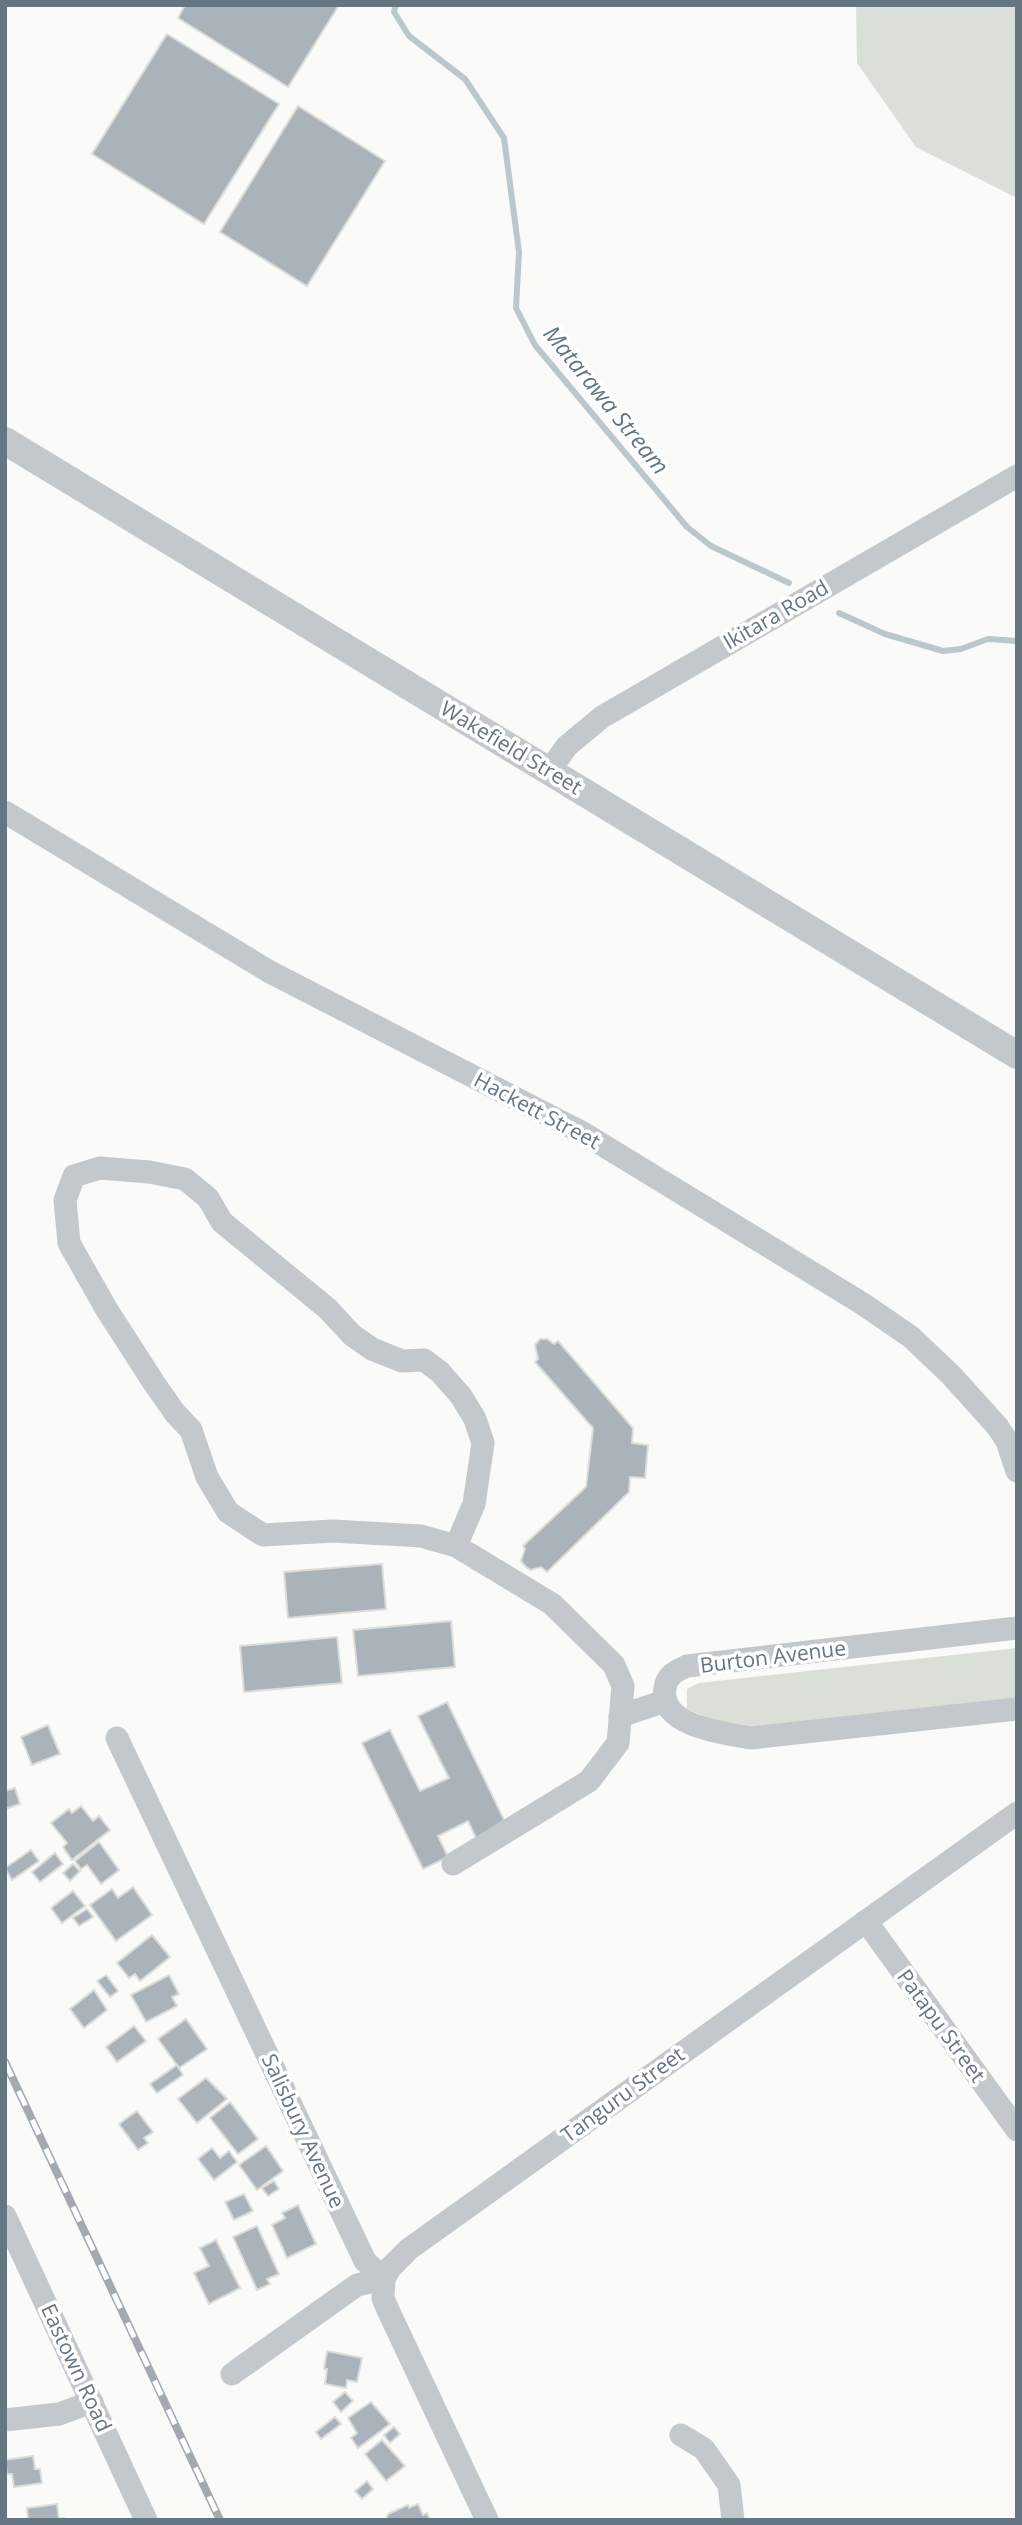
<svg xmlns="http://www.w3.org/2000/svg" width="1022" height="2525" viewBox="0 0 1022 2525" font-family="'Open Sans',sans-serif">
	<style>
		.green { fill: #dadfd7 }
		.lines { fill: none; stroke-linecap: round; stroke-linejoin: round }
		.stream { stroke: #bbc7cb; stroke-width: 6 }
		.building { fill: #aab3b9; stroke: #dcdcda; stroke-width: 2 }
		.minor { stroke: #c3c8cc; stroke-width: 23 }
		.tertiary { stroke: #c3c8cc; stroke-width: 28 }
		.rail-casing { stroke: #a2aab0; stroke-width: 8 }
		.rail { stroke: #fff; stroke-width: 5; stroke-dasharray: 16; stroke-linecap: butt }
		.labels { text-anchor: middle; stroke-width: 7; stroke-linejoin: round; paint-order: stroke }
		.street-label { font-size: 21px; fill: #657683; stroke: #fff }
		.water-label { font-size: 23px; font-style: italic; fill: #60757c; stroke: #fff }
	</style>
	<rect width="100%" height="100%" fill="#fafaf8"/>
	<g class="green">
		<polygon points="856,5 1017,5 1017,198 916,147 857,63"/>
		<polygon points="1017,1648 1017,1708 783,1738 720,1723 687,1709 687,1689 699,1683"/>
	</g>
	<g class="lines">
		<g class="stream">
			<polyline points="396,5 394,12 409,36 465,79 504,138 519,252 516,308 535,345 687,527 711,546 789,583"/>
			<polyline points="839,613 885,634 943,651 961,649 988,639 1017,641"/>
		</g>
	</g>
	<g class="building">
		<polygon points="185,5 339,5 288,87 178,18"/>
		<polygon points="167,34 279,104 204,224 92,154"/>
		<polygon points="298,106 385,161 307,286 220,232"/>
		<polygon points="540,1339 547,1339 554,1344 558,1341 633,1428 632,1443 648,1445 645,1478 630,1477 629,1492 547,1572 541,1567 531,1570 526,1567 521,1561 525,1549 523,1546 586,1487 593,1428 535,1362 538,1359 535,1345"/>
		<polygon points="382,1564 386,1609 288,1618 284,1572"/>
		<polygon points="451,1621 455,1667 358,1676 353,1630"/>
		<polygon points="337,1637 342,1683 244,1692 240,1646"/>
		<polygon points="447,1702 508,1828 478,1842 468,1821 438,1836 448,1857 423,1869 362,1743 390,1730 420,1791 449,1778 418,1716"/>
		<polygon points="48,1725 60,1754 32,1765 21,1737"/>
		<polygon points="15,1788 20,1804 5,1809 5,1791"/>
		<polygon points="81,1806 93,1821 99,1816 110,1830 72,1860 63,1847 67,1843 51,1823 69,1809 72,1813"/>
		<polygon points="99,1842 119,1870 101,1884 87,1865 81,1869 75,1861"/>
		<polygon points="31,1850 39,1861 12,1880 5,1868"/>
		<polygon points="55,1853 63,1864 40,1882 32,1872"/>
		<polygon points="73,1864 80,1871 70,1881 63,1873"/>
		<polygon points="133,1887 152,1915 116,1941 90,1905 112,1889 118,1898"/>
		<polygon points="73,1891 85,1906 62,1923 51,1908"/>
		<polygon points="87,1909 93,1917 79,1926 73,1918"/>
		<polygon points="152,1935 170,1957 140,1981 135,1974 129,1978 117,1963"/>
		<polygon points="106,1975 118,1991 110,1997 97,1981"/>
		<polygon points="169,1975 179,1994 172,1997 177,2006 146,2022 131,1995"/>
		<polygon points="94,1990 107,2010 84,2028 70,2009"/>
		<polygon points="186,2019 207,2049 179,2068 158,2039"/>
		<polygon points="134,2026 146,2041 117,2062 106,2047"/>
		<polygon points="177,2065 183,2075 157,2093 150,2084"/>
		<polygon points="206,2078 227,2099 197,2123 178,2099"/>
		<polygon points="230,2102 258,2139 238,2154 210,2118"/>
		<polygon points="137,2111 153,2132 144,2138 148,2143 138,2150 119,2124"/>
		<polygon points="266,2146 283,2171 257,2190 239,2165"/>
		<polygon points="212,2148 220,2158 229,2151 237,2162 214,2180 198,2159"/>
		<polygon points="274,2181 279,2189 268,2196 262,2188"/>
		<polygon points="244,2194 253,2211 234,2220 225,2202"/>
		<polygon points="298,2205 316,2244 287,2258 272,2225 285,2218 282,2213"/>
		<polygon points="257,2226 279,2274 267,2279 270,2284 257,2290 233,2237"/>
		<polygon points="216,2240 240,2288 209,2304 194,2273 209,2266 200,2248"/>
		<polygon points="327,2351 362,2358 357,2382 347,2380 346,2388 325,2384 327,2369 324,2369"/>
		<polygon points="345,2392 353,2401 341,2412 333,2402"/>
		<polygon points="371,2402 390,2424 358,2448 351,2438 357,2433 348,2418"/>
		<polygon points="335,2417 341,2424 321,2439 316,2432"/>
		<polygon points="394,2427 400,2434 390,2443 384,2435"/>
		<polygon points="382,2440 405,2466 386,2481 365,2454"/>
		<polygon points="33,2456 35,2469 40,2469 42,2483 14,2487 12,2474 7,2474 5,2460"/>
		<polygon points="367,2481 373,2489 362,2499 355,2491"/>
		<polygon points="57,2504 59,2519 64,2518 65,2520 28,2520 27,2508"/>
		<polygon points="418,2504 423,2515 427,2513 430,2520 386,2520 388,2514 408,2505 409,2508"/>
	</g>
	<g class="lines">
		<g class="minor">
			<polyline points="549,771 567,746 602,717 1017,476"/>
			<polyline points="5,812 270,972 583,1133 863,1304 911,1337 951,1375 997,1426 1007,1441 1017,1471"/>
			<path d="M 1017,1628 L 687,1666 C 676,1671 667,1675 665,1688 C 658,1726 724,1733 751,1738 L 1017,1709"/>
			<polyline points="620,1716 665,1701"/>
			<polyline points="117,1738 365,2261 384,2279 383,2298 388,2310 487,2520"/>
			<polyline points="453,1864 589,1781 618,1743 623,1686 614,1665 552,1604 456,1546 421,1536 333,1531 263,1535 228,1512 207,1477 191,1430 175,1413 154,1383 107,1310 69,1243 65,1200 74,1176 100,1168 149,1172 185,1179 208,1198 222,1222 328,1309 352,1335 372,1349 402,1361 424,1360 440,1372 461,1396 475,1419 483,1443 474,1504 456,1546"/>
			<polyline points="866,1921 1017,2130"/>
			<polyline points="5,2216 146,2520"/>
			<polyline points="232,2374 357,2285 384,2279 390,2268 409,2249 1017,1813"/>
			<polyline points="5,2420 59,2414 92,2402"/>
			<polyline points="681,2435 704,2449 729,2485 733,2520"/>
		</g>
		<polyline class="tertiary" points="5,441 1017,1055"/>
		<g class="rail-casing">
			<polyline id="rail" points="5,2062 220,2520"/>
		</g>
		<use href="#rail" class="rail"/>
	</g>
	<g class="labels">
		<g class="street-label">
			<text transform="translate(776 615) rotate(-30)" y="7">Ikitara Road</text>
			<text transform="translate(511 748) rotate(31)" y="7">Wakefield Street</text>
			<text transform="translate(537 1111) rotate(28)" y="7">Hackett Street</text>
			<text transform="translate(773 1657) rotate(-7)" y="7">Burton Avenue</text>
			<text transform="translate(941 2026) rotate(54)" y="7">Patapu Street</text>
			<text transform="translate(623 2095) rotate(-36)" y="7">Tanguru Street</text>
			<text transform="translate(303 2131) rotate(65)" y="7">Salisbury Avenue</text>
			<text transform="translate(76 2368) rotate(65)" y="7">Eastown Road</text>
		</g>
		<g class="water-label">
			<text transform="translate(606 400) rotate(51)" y="8">Matarawa Stream</text>
		</g>
	</g>
	<rect width="1022" height="2525" fill="none" stroke="#657683" stroke-width="14"/>
</svg>
